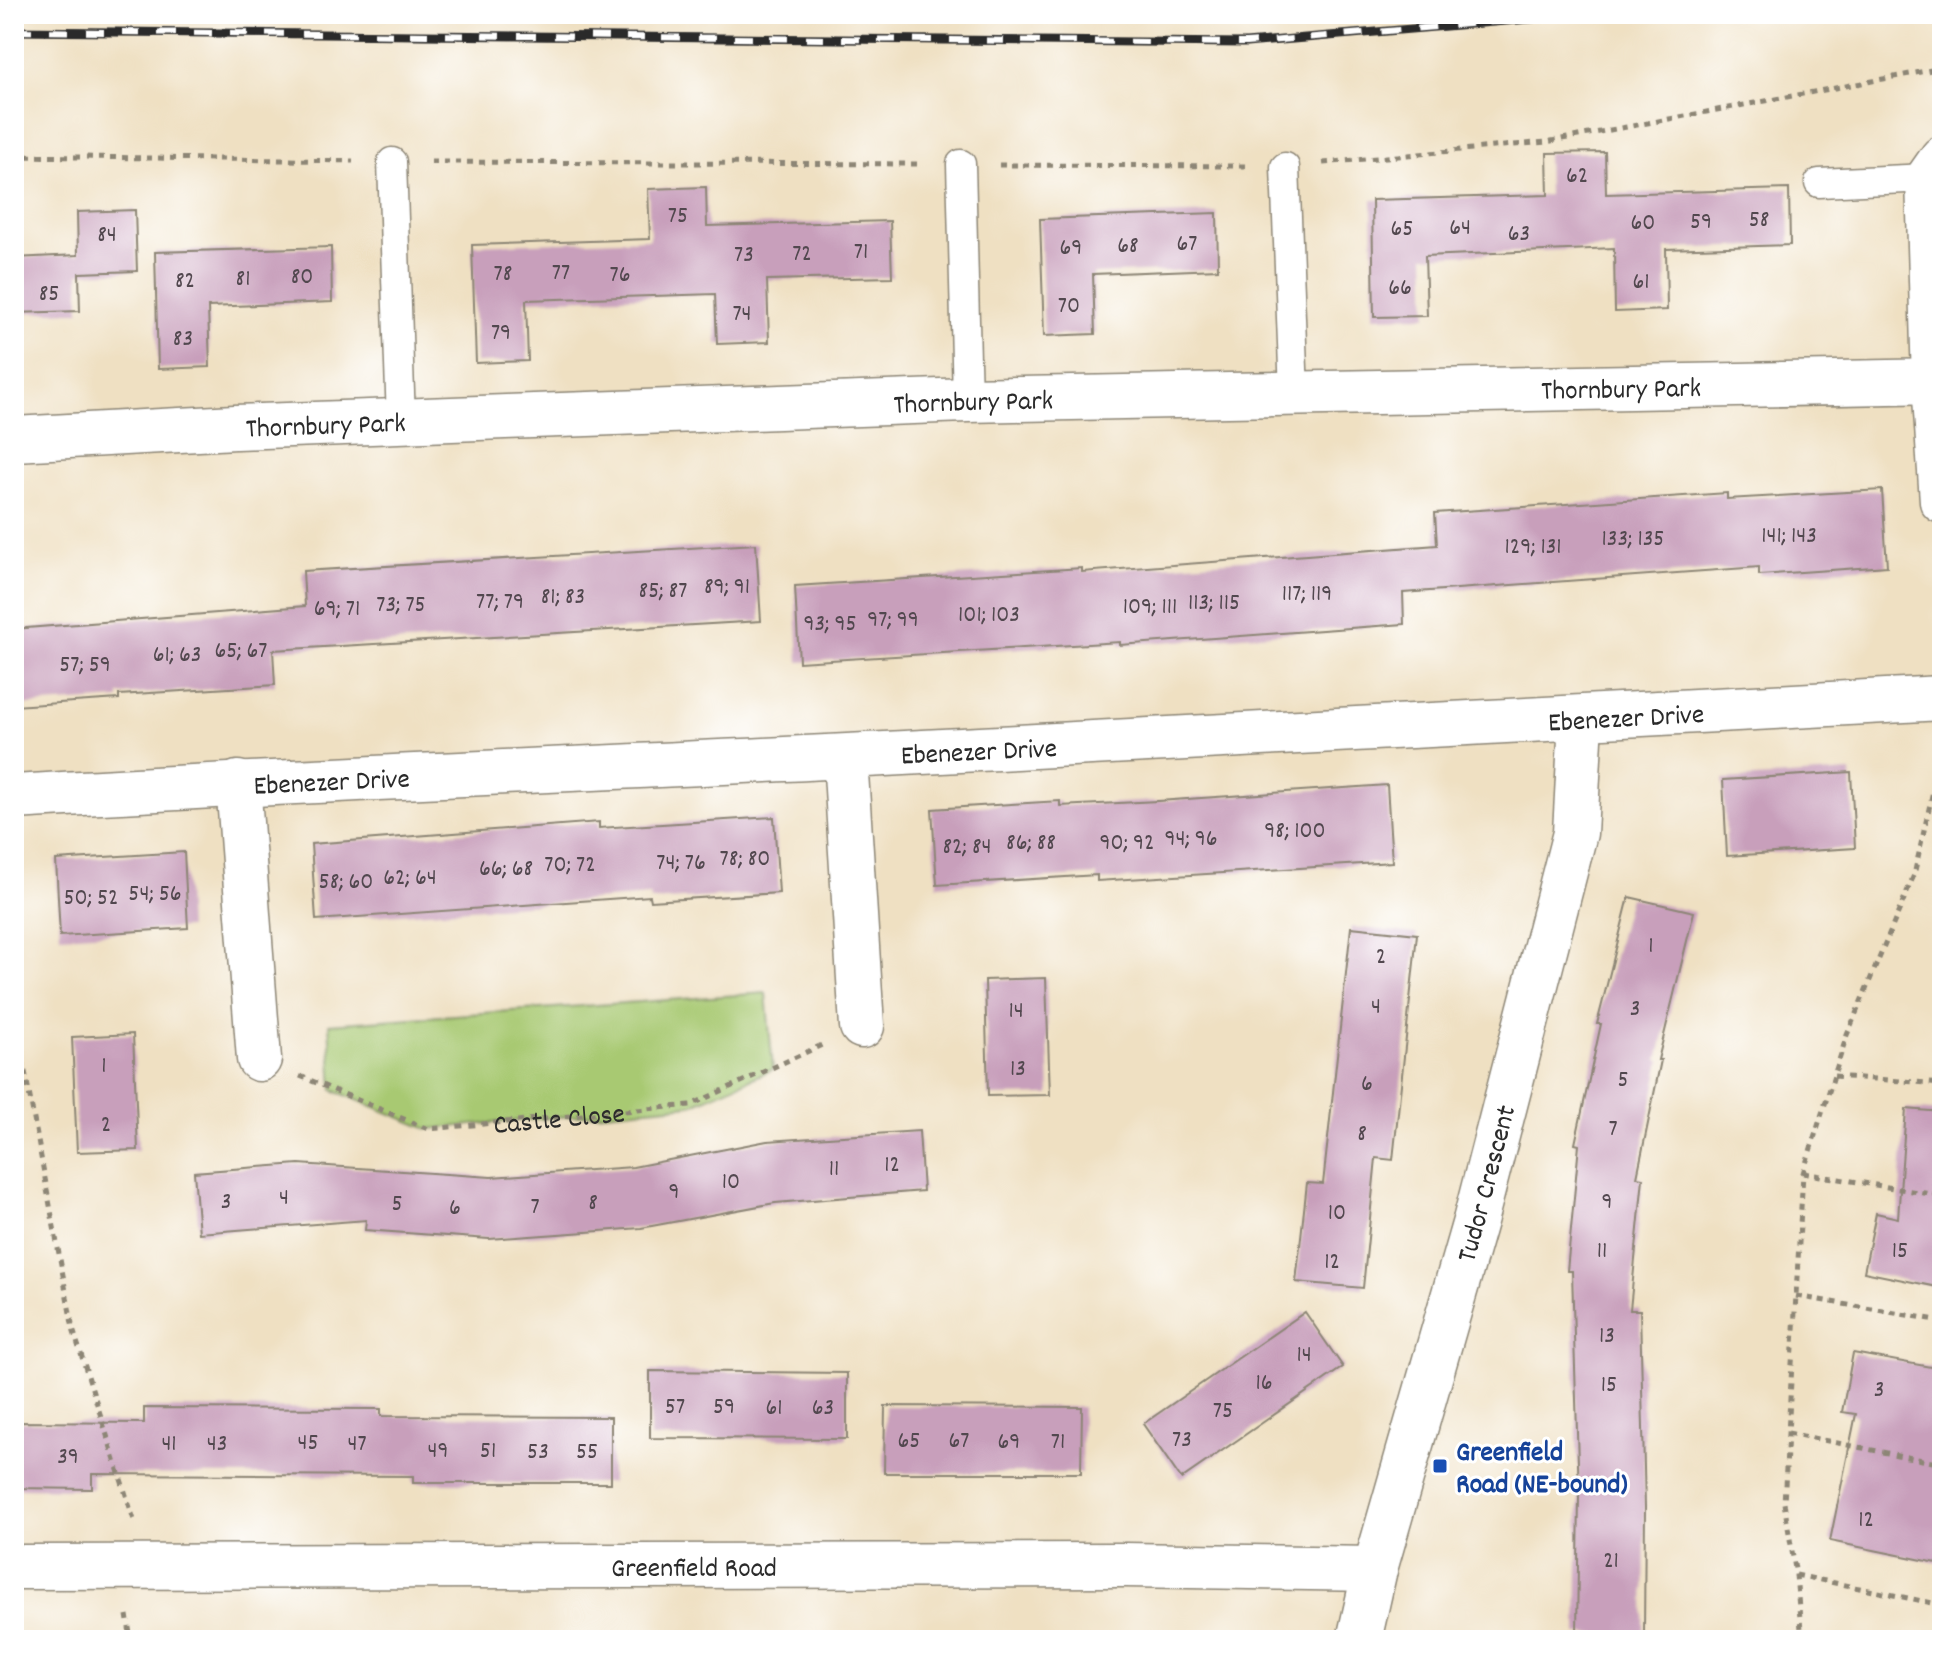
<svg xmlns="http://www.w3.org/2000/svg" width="1956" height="1654" viewBox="0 0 1956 1654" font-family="Dekko,sans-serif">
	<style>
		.green { fill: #a8c972; stroke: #6a7a4e; stroke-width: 2 }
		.building { fill: #c89fbb }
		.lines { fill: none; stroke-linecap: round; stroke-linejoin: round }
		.service-casing { stroke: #8d8676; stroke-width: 31 }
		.minor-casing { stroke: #8d8676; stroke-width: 47 }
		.path { stroke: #8d8676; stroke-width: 5; stroke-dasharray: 6 6; stroke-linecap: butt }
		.service { stroke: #fff; stroke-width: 28 }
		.minor { stroke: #fff; stroke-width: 44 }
		.rail-casing { stroke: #2b2b2b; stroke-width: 9 }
		.rail { stroke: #fff; stroke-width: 6; stroke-dasharray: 18; stroke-linecap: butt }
		.transit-dot { fill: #1a4fb4; stroke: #fff; stroke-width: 3 }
		.labels { text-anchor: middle; stroke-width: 6; stroke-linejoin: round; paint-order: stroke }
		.number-label { font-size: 24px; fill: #52484f }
		.street-label { font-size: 28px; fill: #2b2b2b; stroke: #fff }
		.transit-label { font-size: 28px; font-weight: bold; fill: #164399; stroke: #fff; text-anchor: start }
	</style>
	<rect width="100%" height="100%" fill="#fff"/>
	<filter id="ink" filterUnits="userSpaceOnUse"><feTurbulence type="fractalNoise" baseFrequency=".0125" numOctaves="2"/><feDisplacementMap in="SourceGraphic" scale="16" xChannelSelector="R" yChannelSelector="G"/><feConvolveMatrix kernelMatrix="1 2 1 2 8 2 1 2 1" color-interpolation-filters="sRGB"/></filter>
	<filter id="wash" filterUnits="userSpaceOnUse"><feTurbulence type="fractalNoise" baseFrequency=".006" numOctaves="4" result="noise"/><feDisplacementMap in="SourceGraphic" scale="32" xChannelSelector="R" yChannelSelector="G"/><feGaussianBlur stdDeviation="1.8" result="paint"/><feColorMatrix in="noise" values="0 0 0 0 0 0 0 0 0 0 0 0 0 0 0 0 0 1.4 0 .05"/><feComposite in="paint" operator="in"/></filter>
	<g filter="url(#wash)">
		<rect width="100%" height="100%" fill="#efe0c2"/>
		<polygon class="green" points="766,993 773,1069 691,1105 428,1129 333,1090 329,1024"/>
		<g id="blocks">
			<g class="building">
				<polygon points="1605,152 1606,194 1789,189 1790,245 1666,249 1667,310 1615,312 1614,248 1425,256 1427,316 1374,317 1372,200 1548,195 1547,153"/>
				<polygon points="706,187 707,226 890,221 892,277 767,280 769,342 717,344 715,294 526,300 528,361 476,363 472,245 650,239 648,189"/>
				<polygon points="135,210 137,271 79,273 80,311 14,313 14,258 78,255 77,212"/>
				<polygon points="1217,213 1218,269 1093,274 1095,334 1044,336 1040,219"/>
				<polygon points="331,247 332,302 208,307 210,367 158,369 155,252"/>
				<polygon points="1882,490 1887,566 1759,575 1759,567 1403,593 1404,624 1120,645 1120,642 799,662 795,586 1082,568 1082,572 1437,545 1435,513 1727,493 1727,499"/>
				<polygon points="756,544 761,621 273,650 275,685 119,695 119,699 14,706 14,629 305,606 303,571"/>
				<polygon points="1851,772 1855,848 1727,856 1723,780"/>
				<polygon points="1387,785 1392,862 1097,881 1097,875 937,885 932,809 1060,801 1060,806 1158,801"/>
				<polygon points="774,817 779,893 651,901 650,896 316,920 311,844 599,822 599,828"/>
				<polygon points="184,852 188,928 60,936 56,860"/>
				<polygon points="1629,897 1694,912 1658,1060 1661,1060 1637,1177 1643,1178 1630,1310 1640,1310 1645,1507 1644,1634 1577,1634 1579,1496 1572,1271 1567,1271 1579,1145 1575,1144 1601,1024 1597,1024"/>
				<polygon points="1351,927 1417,934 1393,1160 1376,1158 1363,1288 1296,1282 1307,1183 1323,1184"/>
				<polygon points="1046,978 1050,1095 988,1096 985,980"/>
				<polygon points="133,1034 138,1150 77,1152 72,1037"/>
				<polygon points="1906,1109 1942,1112 1942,1288 1864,1272 1876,1213 1898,1218"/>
				<polygon points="919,1131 923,1191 775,1203 641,1228 489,1239 365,1230 366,1220 199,1233 194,1172 299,1164 491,1177 633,1167 767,1141"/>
				<polygon points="1305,1312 1343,1367 1181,1479 1143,1424"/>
				<polygon points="1853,1353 1942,1369 1942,1564 1830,1541 1856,1414 1842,1412"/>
				<polygon points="650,1371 847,1373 847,1439 650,1438"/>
				<polygon points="885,1406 1082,1407 1081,1473 884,1473"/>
				<polygon points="144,1408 381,1409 381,1416 611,1417 611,1483 413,1483 413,1476 92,1474 92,1489 14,1488 14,1422 144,1423"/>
			</g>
		</g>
	</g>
	<g filter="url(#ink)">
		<use href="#blocks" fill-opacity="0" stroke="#8d8676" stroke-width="2"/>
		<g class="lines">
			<g class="service-casing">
				<g id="service">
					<polyline points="392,162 401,421"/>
					<polyline points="961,164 967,400"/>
					<polyline points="1285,167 1294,393"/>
					<polyline points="1819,183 1928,178"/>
				</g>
			</g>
			<g class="minor-casing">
				<g id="minor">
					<polyline points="1942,158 1928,178 1934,382 1942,501"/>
					<path id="s2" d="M 14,439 L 235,427 L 967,400 L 1942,381"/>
					<polyline points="845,757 862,1026"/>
					<polyline points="238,783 259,1059"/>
					<path id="s3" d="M 14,797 C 292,780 570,770 847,756 C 1212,739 1577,720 1942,698"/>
					<path id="s4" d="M 14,1567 L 1126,1565 L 1375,1569"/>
					<path id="s5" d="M 1359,1640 L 1375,1569 L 1475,1221 L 1575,833 L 1581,720"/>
				</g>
			</g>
			<g class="path">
				<polyline points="14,156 353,161"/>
				<polyline points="431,162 921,164"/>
				<polyline points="1323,163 1546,142 1942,68"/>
				<polyline points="999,165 1245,166"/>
				<polyline points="14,1012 73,1329 134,1520"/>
				<path id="s1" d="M 300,1076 L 428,1129 L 691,1105 L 822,1045"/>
				<polyline points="1834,1076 1942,1084"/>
				<polyline points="1803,1173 1942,1196"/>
				<polyline points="1796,1296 1942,1321"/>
				<polyline points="1788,1433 1942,1464"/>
				<polyline points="1796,1575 1942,1605"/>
				<polyline points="127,1615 131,1640"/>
				<polyline points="1802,1640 1796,1575 1784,1503 1803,1173 1847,1035 1914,875 1942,751"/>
			</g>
			<use href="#service" class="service"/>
			<use href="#minor" class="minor"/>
			<g class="rail-casing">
				<polyline id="rail" points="14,31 1246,43 1587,14"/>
			</g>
			<use href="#rail" class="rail"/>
		</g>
	</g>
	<rect class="transit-dot" x="1432" y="1458" width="16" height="16" rx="4"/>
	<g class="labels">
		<g class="number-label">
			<text x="1577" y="182">62</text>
			<text x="678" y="222">75</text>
			<text x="1759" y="226">58</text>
			<text x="1701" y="228">59</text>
			<text x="1643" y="229">60</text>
			<text x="1460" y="234">64</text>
			<text x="1402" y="235">65</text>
			<text x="1519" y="240">63</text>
			<text x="107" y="241">84</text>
			<text x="1187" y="250">67</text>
			<text x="1128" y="252">68</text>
			<text x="1071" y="254">69</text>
			<text x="861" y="258">71</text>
			<text x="802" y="260">72</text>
			<text x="744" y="261">73</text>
			<text x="561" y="279">77</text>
			<text x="503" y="280">78</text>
			<text x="620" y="281">76</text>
			<text x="302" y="283">80</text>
			<text x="243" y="285">81</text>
			<text x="185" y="287">82</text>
			<text x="1641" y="288">61</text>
			<text x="1400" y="294">66</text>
			<text x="49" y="300">85</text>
			<text x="1069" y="312">70</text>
			<text x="742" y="320">74</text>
			<text x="501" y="339">79</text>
			<text x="183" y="345">83</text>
			<text x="1789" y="542">141; 143</text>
			<text x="1633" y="545">133; 135</text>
			<text x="1533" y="553">129; 131</text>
			<text x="727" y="593">89; 91</text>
			<text x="663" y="597">85; 87</text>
			<text x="1307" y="600">117; 119</text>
			<text x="563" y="603">81; 83</text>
			<text x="500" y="608">77; 79</text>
			<text x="1214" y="609">113; 115</text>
			<text x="401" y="611">73; 75</text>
			<text x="1150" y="613">109; 111</text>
			<text x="337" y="615">69; 71</text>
			<text x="989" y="621">101; 103</text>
			<text x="893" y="626">97; 99</text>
			<text x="830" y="630">93; 95</text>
			<text x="241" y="657">65; 67</text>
			<text x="177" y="661">61; 63</text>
			<text x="85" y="671">57; 59</text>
			<text x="1295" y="837">98; 100</text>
			<text x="1191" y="845">94; 96</text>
			<text x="1031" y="849">86; 88</text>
			<text x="1127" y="849">90; 92</text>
			<text x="967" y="853">82; 84</text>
			<text x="745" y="865">78; 80</text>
			<text x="681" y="869">74; 76</text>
			<text x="570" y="871">70; 72</text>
			<text x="506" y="875">66; 68</text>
			<text x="410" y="884">62; 64</text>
			<text x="346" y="888">58; 60</text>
			<text x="155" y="900">54; 56</text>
			<text x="91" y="904">50; 52</text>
			<text x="1651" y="952">1</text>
			<text x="1381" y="963">2</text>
			<text x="1376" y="1013">4</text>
			<text x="1635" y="1015">3</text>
			<text x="1016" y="1017">14</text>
			<text x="104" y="1072">1</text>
			<text x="1018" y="1075">13</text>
			<text x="1623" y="1086">5</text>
			<text x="1367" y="1090">6</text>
			<text x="106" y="1131">2</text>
			<text x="1613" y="1135">7</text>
			<text x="1362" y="1140">8</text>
			<text x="892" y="1171">12</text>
			<text x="834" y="1175">11</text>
			<text x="731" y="1188">10</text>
			<text x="674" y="1198">9</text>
			<text x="284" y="1204">4</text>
			<text x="226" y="1208">3</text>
			<text x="1607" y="1208">9</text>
			<text x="593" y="1209">8</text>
			<text x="397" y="1210">5</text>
			<text x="535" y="1213">7</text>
			<text x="455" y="1214">6</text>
			<text x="1337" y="1219">10</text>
			<text x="1602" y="1257">11</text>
			<text x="1900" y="1257">15</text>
			<text x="1332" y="1268">12</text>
			<text x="1607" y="1342">13</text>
			<text x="1304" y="1361">14</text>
			<text x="1264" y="1389">16</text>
			<text x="1609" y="1391">15</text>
			<text x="1879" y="1396">3</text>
			<text x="675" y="1413">57</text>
			<text x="724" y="1413">59</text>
			<text x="774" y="1414">61</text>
			<text x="823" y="1414">63</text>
			<text x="1223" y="1417">75</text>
			<text x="1182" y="1446">73</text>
			<text x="909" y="1447">65</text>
			<text x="959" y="1447">67</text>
			<text x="1009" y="1448">69</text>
			<text x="1058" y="1448">71</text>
			<text x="308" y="1449">45</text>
			<text x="169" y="1450">41</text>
			<text x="217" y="1450">43</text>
			<text x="357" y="1450">47</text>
			<text x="438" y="1457">49</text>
			<text x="488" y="1457">51</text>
			<text x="538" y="1458">53</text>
			<text x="587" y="1458">55</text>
			<text x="68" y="1463">39</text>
			<text x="1866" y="1526">12</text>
			<text x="1611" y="1567">21</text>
		</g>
		<g class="street-label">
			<text dy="10" stroke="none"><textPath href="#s2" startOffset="1608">Thornbury Park</textPath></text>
			<text dy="10" stroke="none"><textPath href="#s2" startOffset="960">Thornbury Park</textPath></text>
			<text dy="10" stroke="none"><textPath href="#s2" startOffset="312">Thornbury Park</textPath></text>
			<text dy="10" stroke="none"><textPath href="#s3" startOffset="1614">Ebenezer Drive</textPath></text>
			<text dy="10" stroke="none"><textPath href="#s3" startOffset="966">Ebenezer Drive</textPath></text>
			<text dy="10" stroke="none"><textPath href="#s3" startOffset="318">Ebenezer Drive</textPath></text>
			<text dy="10" stroke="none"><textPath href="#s1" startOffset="270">Castle Close</textPath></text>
			<text dy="10" stroke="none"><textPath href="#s5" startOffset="474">Tudor Crescent</textPath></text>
			<text dy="10" stroke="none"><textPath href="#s4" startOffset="680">Greenfield Road</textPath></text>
		</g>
		<g class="transit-label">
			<text x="1456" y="1460">Greenfield<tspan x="1456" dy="32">Road (NE-bound)</tspan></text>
		</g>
	</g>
	<rect width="1956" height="1654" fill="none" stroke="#fff" stroke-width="48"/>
</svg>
